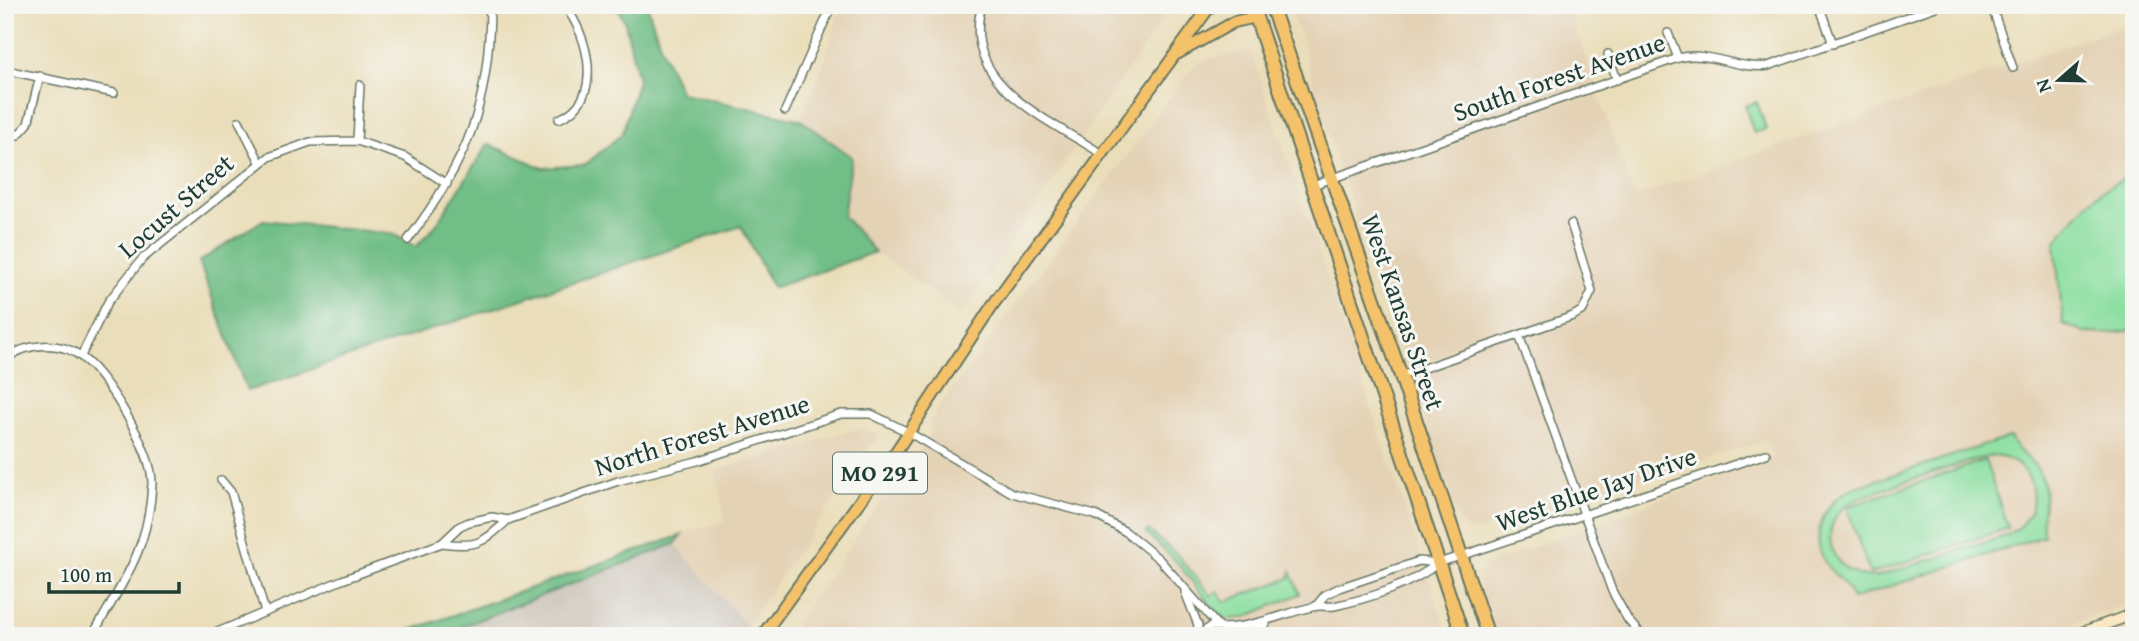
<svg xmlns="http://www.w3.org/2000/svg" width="2139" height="641" viewBox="0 0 2139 641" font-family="'Gentium Book Plus',serif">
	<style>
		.built { fill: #e4d2b5 }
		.industrial { fill: #cbc3b8 }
		.green { fill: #8cdfa0; stroke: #568e6a; stroke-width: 2; fill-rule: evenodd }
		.forest { fill: #71be86; stroke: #487e5d; stroke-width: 2 }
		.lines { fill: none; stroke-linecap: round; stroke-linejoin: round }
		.minor-casing { stroke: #667563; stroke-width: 10 }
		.secondary-casing { stroke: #667563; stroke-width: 13 }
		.primary-casing { stroke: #667563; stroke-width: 14 }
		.trunk-casing { stroke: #667563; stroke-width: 16 }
		.minor { stroke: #fff; stroke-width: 7 }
		.secondary { stroke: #fbe7c3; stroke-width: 10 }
		.primary { stroke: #f4c26a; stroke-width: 10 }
		.trunk { stroke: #f4c26a; stroke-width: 12 }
		.labels { text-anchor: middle; stroke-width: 6; stroke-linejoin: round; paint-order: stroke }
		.shield { fill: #f6f6f2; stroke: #60746d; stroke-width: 2 }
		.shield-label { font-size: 24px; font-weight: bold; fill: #1f3d34 }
		.street-label { font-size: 26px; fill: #1f3d34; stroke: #f6f6f2 }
	</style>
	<rect width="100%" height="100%" fill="#f6f6f2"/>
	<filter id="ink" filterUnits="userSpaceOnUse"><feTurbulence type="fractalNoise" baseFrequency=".0143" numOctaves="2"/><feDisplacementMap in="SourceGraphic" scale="14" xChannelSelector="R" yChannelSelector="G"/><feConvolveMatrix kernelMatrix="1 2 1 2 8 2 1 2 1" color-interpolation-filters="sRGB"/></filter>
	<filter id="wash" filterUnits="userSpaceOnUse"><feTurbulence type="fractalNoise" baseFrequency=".00686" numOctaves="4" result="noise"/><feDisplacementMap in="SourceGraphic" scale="28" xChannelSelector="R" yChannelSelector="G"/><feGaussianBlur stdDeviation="1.57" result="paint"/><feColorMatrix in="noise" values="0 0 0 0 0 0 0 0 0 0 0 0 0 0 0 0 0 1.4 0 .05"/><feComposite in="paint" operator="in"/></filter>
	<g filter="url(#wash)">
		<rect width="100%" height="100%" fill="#eadeba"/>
		<g class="built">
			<polygon points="841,5 1172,5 962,314 875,252 843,216 851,157 801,120 827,54"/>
			<polygon points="1289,5 1567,5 1634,197 2134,22 2134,602 2033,636 1497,636 1476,577 1485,565 1772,458 1766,441 1472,532 1459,523 1315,94 1305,51"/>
			<polygon points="1250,49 1448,636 787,636 907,464 916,456 932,428 930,422 935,413 1196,63"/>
			<polygon points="861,428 879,435 747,625 675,544 684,532 725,521 716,470"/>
		</g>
		<polygon class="industrial" points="675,544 747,625 739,636 437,636"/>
		<g class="green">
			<polygon points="1757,102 1766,129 1754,133 1745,106"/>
			<path d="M 2134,174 L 2134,330 L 2102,334 L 2083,332 L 2063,324 L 2055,243 C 2077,212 2098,188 2134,174 Z"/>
			<path d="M 2010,437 C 2016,454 2034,458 2041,476 C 2050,497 2038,516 2044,536 L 1852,599 C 1845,578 1836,580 1826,564 C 1808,534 1825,499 1856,487 ZM 1991,456 C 2022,457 2038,481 2031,511 L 2020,527 L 2005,536 L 1876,577 C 1860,578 1843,571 1835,556 C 1826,539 1830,520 1844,507 C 1856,495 1969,461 1991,456 Z"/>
			<polygon points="1985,460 2008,528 1870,574 1847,507"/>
			<polygon points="1148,530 1177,555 1211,596 1218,591 1224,602 1290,578 1291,571 1300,594 1243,618 1227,619 1215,610 1175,560 1146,533"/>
		</g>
		<g class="forest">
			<polygon points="616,5 647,5 663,53 681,93 801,120 852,157 843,216 875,252 773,288 741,226 247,391 199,262 263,220 393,234 416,247 436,225 488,144 543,168 585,165 622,134 638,80 625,22"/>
			<polygon points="682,535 675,544 437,636 394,636"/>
		</g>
	</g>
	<g filter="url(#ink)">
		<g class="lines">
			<g class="minor-casing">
				<g id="minor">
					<path d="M 982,5 C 959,84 1048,119 1102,154"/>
					<polyline points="1819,5 1833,44"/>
					<polyline points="1991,5 2013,68"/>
					<polyline points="1668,33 1678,58"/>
					<polyline points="1608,54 1617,80"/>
					<polyline points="5,70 114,93"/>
					<polyline points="785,111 832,5"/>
					<path d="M 559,119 C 605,100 589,36 564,5"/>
					<polyline points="239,121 260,162"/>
					<polyline points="18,135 28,124 40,76"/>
					<polyline points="357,141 360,85"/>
					<path d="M 1313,185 L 1678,58 C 1708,50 1737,70 1768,66 L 1941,5"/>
					<path d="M 408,240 C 468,160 490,105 490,5"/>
					<polyline points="1519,335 1612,591 1628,620 1642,636"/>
					<polyline points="81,356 108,302 142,259 269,157 310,142 357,141 405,157 447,184"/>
					<path d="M 5,360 C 26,342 62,340 84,359 C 109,379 153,452 152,484 C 149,549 123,582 92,636"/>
					<polyline points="1401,376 1573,316 1583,310 1592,291 1571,224"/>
					<polyline points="221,480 231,492 265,612"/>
					<polyline points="508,520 618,481 697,461 841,414 871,414 908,432 1012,493 1095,515 1126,532 1159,559 1218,626"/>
					<polyline points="1185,592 1198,625 1197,635"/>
					<polyline points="1316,606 1325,595 1339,588 1419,561 1438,563 1461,556 1766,454"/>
					<path d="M 1223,628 C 1255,627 1282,614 1312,607 C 1320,605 1327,607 1334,606 C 1367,599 1412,585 1438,563"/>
					<path d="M 208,636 L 342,580 L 442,543 L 460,526 L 469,522 L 492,517 L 508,520 C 482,543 478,548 442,543"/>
					<polyline points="1197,636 1212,626 1223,628 1231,636"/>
					<polyline points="1247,636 1266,624"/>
				</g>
			</g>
			<g class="secondary-casing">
				<polyline id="secondary" points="2072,636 2134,614"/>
			</g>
			<g class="primary-casing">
				<g id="primary">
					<polyline points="1177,54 1234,22 1256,17"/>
					<polyline points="762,636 897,450 992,306 1211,5"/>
				</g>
			</g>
			<g class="trunk-casing">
				<g id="trunk">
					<polyline points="1252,5 1463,636"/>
					<polyline points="1271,5 1401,376 1488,636"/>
				</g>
			</g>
			<use href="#minor" class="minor"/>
			<use href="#secondary" class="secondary"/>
			<use href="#primary" class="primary"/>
			<use href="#trunk" class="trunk"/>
		</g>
	</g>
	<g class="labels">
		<rect class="shield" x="833" y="452.5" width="94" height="41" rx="5"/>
		<g class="shield-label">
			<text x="880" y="481">MO 291</text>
		</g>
		<g class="street-label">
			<text transform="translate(1559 77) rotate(-19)" y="9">South Forest Avenue</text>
			<text transform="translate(176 206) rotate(-41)" y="9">Locust Street</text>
			<text transform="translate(1403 312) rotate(71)" y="9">West Kansas Street</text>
			<text transform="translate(702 435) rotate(-17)" y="9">North Forest Avenue</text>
			<text transform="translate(1596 489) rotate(-19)" y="9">West Blue Jay Drive</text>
		</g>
	</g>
	<rect width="2139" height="641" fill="none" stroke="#f6f6f2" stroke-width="28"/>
	<g transform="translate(2059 80) rotate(250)" stroke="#f6f6f2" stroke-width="5" paint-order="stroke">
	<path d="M0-5L12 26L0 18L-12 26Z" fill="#1f3d34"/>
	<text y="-10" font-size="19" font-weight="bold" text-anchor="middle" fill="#1f3d34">N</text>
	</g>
	<path d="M49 582v10h130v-10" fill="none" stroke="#1f3d34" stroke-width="3.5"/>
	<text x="60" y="582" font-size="21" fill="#1f3d34" stroke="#f6f6f2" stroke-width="5" paint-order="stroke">100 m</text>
</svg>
